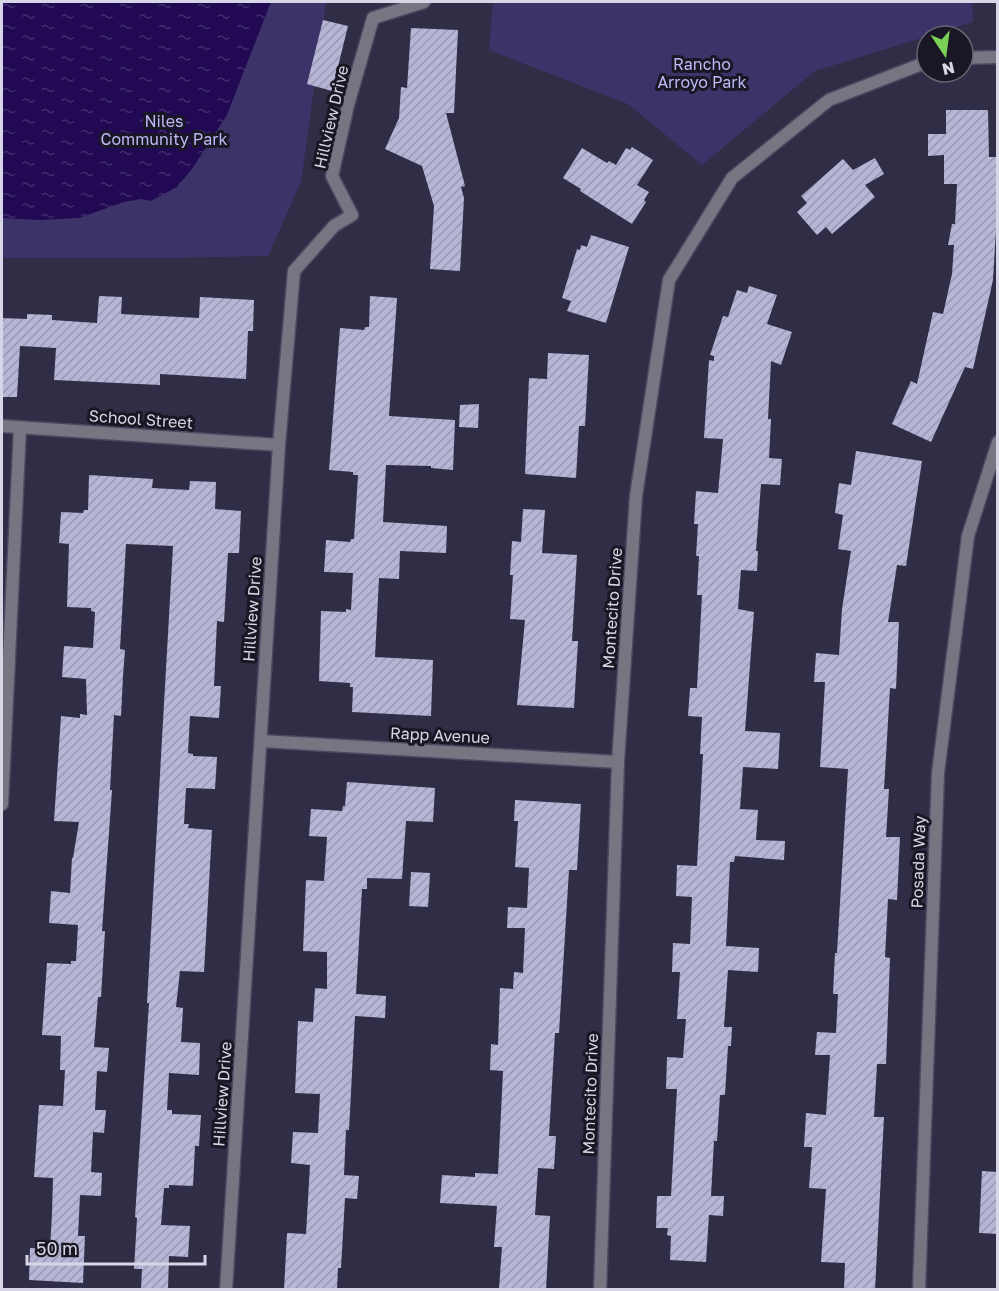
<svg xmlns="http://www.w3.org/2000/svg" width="999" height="1291" viewBox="0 0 999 1291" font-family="'Golos Text',sans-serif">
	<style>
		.green { fill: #3c3469 }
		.water { fill: url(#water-ripples) }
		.building { fill: url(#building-hatch) }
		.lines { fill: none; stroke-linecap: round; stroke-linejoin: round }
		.street-casing { stroke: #4b4861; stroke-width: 15 }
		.street { stroke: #767683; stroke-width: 12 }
		.labels { text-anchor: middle; stroke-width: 6; stroke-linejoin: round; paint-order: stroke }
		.park-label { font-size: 16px; fill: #beb9f8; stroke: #181723 }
		.street-label { font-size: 16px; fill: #d7d6e7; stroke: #181723 }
	</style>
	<defs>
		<pattern id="water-ripples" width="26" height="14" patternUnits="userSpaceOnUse" patternTransform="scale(1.5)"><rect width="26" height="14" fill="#210a53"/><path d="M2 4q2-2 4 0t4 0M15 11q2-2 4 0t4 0" fill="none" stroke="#402d6c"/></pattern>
		<pattern id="building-hatch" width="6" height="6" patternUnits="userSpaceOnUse" patternTransform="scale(1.5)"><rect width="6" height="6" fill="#b7b5d6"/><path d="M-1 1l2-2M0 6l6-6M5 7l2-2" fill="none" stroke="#9998b2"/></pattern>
	</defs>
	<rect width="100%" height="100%" fill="#302d47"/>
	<g class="green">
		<polygon points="2,2 326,2 301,182 268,256 163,258 2,258"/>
		<polygon points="493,2 972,2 973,22 815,71 702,165 628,104 489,50"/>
	</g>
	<polygon class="water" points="2,2 271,2 227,115 192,169 177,187 151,201 141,199 124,202 79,218 39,220 2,218"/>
	<g class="building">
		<polygon points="323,20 348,26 332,91 307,84"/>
		<polygon points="411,28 458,30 454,113 446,113 465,186 461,187 464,198 460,271 430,269 434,206 422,166 385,149 399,118 401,87 407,88"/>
		<polygon points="946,110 988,110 989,157 998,157 998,198 993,280 973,369 965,367 931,442 892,424 911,381 917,384 933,312 943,314 952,274 954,245 948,245 952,224 955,224 957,184 944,184 944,155 928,156 928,134 946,134"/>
		<polygon points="632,147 653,160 637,185 649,192 644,200 646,202 632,224 580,191 581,189 563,178 582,148 607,163 609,161 616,165 626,148 630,150"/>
		<polygon points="875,158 884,174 865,185 875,197 832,234 826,227 817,235 797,212 807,203 801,196 843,159 853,170"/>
		<polygon points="591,235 629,247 606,323 567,311 571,301 562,298 577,249 580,250 581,245 587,247"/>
		<polygon points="749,286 777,295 767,324 792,332 781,365 771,361 768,419 771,419 769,458 782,459 780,485 761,484 756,551 758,551 757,571 741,570 738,609 754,612 745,731 780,733 778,769 743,767 740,809 758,810 756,840 785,841 784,860 735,856 734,862 730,862 726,946 759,948 758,972 728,970 724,1027 732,1027 731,1046 728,1046 725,1095 720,1095 717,1141 714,1141 711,1196 724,1196 723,1216 709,1215 706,1262 670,1260 671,1236 667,1235 668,1228 656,1228 657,1196 671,1196 677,1089 666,1089 667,1057 683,1058 686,1019 677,1019 680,972 672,972 673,943 690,944 692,897 676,896 677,865 697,866 703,754 700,754 702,717 688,716 690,688 697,688 702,595 697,595 699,556 696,556 698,524 694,524 696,491 718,493 723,439 704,438 709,360 714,361 714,356 710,355 723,316 728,317 737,290 747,293"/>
		<polygon points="99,296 122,297 121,314 199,318 200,297 254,300 253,331 248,331 246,379 160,374 160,385 54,380 56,348 20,346 17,397 2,397 2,318 27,319 27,314 52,315 52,320 97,323"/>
		<polygon points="370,296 397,298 389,416 455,420 453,470 431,468 431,466 386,465 383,522 447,526 446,553 400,551 399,579 379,578 375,657 433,660 431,716 352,712 353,687 350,687 350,683 319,681 321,611 346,612 346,609 351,610 353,573 324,572 326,540 350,542 351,539 354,539 358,475 353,475 353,472 329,470 340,328 364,330 365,327 369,327"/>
		<polygon points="548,353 589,355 585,426 579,426 576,478 525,474 529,378 547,379"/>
		<polygon points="479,404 478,428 459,427 460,405"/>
		<polygon points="856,451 922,461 906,566 897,565 888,622 899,622 896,689 890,688 884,789 889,789 886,837 900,837 897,900 888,899 885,957 890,958 886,1064 877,1064 874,1117 884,1117 875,1290 844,1290 845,1263 821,1262 826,1189 809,1188 812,1147 804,1147 806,1113 826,1115 830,1055 815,1055 817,1032 836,1033 838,994 833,994 835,953 837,953 848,769 820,767 825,682 814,682 816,653 839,655 842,609 851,551 838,549 843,515 835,513 839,483 851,485"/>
		<polygon points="89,475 153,479 152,488 189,490 190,481 216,482 215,509 241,511 239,553 228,553 224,622 217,621 214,686 221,686 219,718 190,716 188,753 193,754 193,756 217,757 215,789 186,788 184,824 189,824 188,828 212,830 204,972 180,971 176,1007 183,1008 181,1042 200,1043 199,1075 169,1073 167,1110 172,1110 172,1114 201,1115 199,1146 195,1146 193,1186 169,1185 169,1188 164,1188 161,1225 190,1226 188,1257 169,1256 168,1290 141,1289 142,1269 134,1269 137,1218 135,1217 149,1003 147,1003 151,932 173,546 126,544 120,649 125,650 123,676 121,716 114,715 110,790 112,790 102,931 105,931 101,997 98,997 94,1047 109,1048 107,1072 97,1071 95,1110 106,1110 104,1133 93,1132 91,1172 102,1173 101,1196 80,1195 78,1236 85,1236 83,1283 29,1280 30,1248 50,1249 52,1213 53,1178 34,1177 39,1105 63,1106 65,1070 60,1070 61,1036 42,1035 47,963 71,964 71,961 76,961 78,925 49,923 51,891 70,893 72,858 73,858 79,822 54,821 61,716 80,718 80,714 87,715 86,679 62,677 64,646 93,648 95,612 91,611 91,608 67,607 69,544 59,543 61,512 83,513 84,510 88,510"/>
		<polygon points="523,509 545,510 542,553 577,555 572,641 578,641 574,708 517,705 525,620 510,619 513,575 510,575 512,541 521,542"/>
		<polygon points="347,782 435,788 433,822 406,821 402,879 367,878 367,889 362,889 356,994 386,996 385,1018 355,1016 349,1130 346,1130 344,1175 359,1176 357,1199 345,1198 341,1268 338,1268 337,1290 284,1290 287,1233 306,1234 310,1165 291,1163 293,1132 318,1133 320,1094 295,1093 298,1021 313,1022 315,988 327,989 327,952 303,951 306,880 324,881 327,837 309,836 311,809 342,811 343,806 345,806"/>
		<polygon points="515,800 581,804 577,870 569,870 559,1033 555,1033 549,1136 556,1136 554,1169 538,1168 535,1215 550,1216 546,1290 499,1289 502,1247 494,1247 497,1206 440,1203 442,1175 475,1177 475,1173 498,1174 503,1071 490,1070 491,1044 498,1045 500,988 513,989 514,972 523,973 525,928 507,928 508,907 527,908 529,868 515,867 518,821 514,821"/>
		<polygon points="411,872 430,873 428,907 409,906"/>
		<polygon points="982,1171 998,1172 998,1234 979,1233"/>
	</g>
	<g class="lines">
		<g class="street-casing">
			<g id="street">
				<polyline points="963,58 998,57"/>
				<polyline points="2,426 279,445"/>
				<polyline points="261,741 618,762"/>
				<polyline points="2,804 20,428"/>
				<polyline points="226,1290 279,445 294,271 334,226 352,215 332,176 348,105 373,18 424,2"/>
				<polyline points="600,1290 618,762 636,496 669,280 732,178 829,100 927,62"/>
				<polyline points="919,1290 938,773 968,536 998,442"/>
			</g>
		</g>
		<use href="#street" class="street"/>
	</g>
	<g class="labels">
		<g class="park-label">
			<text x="702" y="70">Rancho<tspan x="702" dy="18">Arroyo Park</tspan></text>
			<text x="164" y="127">Niles<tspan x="164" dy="18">Community Park</tspan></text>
		</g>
		<g class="street-label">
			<text transform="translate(331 117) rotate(-77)" y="6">Hillview Drive</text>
			<text transform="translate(141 419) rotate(4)" y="6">School Street</text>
			<text transform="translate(612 608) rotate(-86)" y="6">Montecito Drive</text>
			<text transform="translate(252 609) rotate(-86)" y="6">Hillview Drive</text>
			<text transform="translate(440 735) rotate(3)" y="6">Rapp Avenue</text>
			<text transform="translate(918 862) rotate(-88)" y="6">Posada Way</text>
			<text transform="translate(222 1094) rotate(-86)" y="6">Hillview Drive</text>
			<text transform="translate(590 1094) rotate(-88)" y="6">Montecito Drive</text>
		</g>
	</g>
	<rect width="999" height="1291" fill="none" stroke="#d7d6e7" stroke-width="6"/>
	<g transform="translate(945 54) rotate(167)"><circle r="28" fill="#181723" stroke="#646371" stroke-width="1.5"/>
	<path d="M0-4.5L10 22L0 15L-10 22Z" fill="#79d157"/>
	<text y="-9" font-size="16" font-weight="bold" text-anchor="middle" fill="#d7d6e7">N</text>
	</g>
	<path d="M27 1255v9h178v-9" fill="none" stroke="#d7d6e7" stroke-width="3"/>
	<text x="36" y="1255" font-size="18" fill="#d7d6e7" stroke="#181723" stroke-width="4.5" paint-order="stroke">50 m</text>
</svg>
